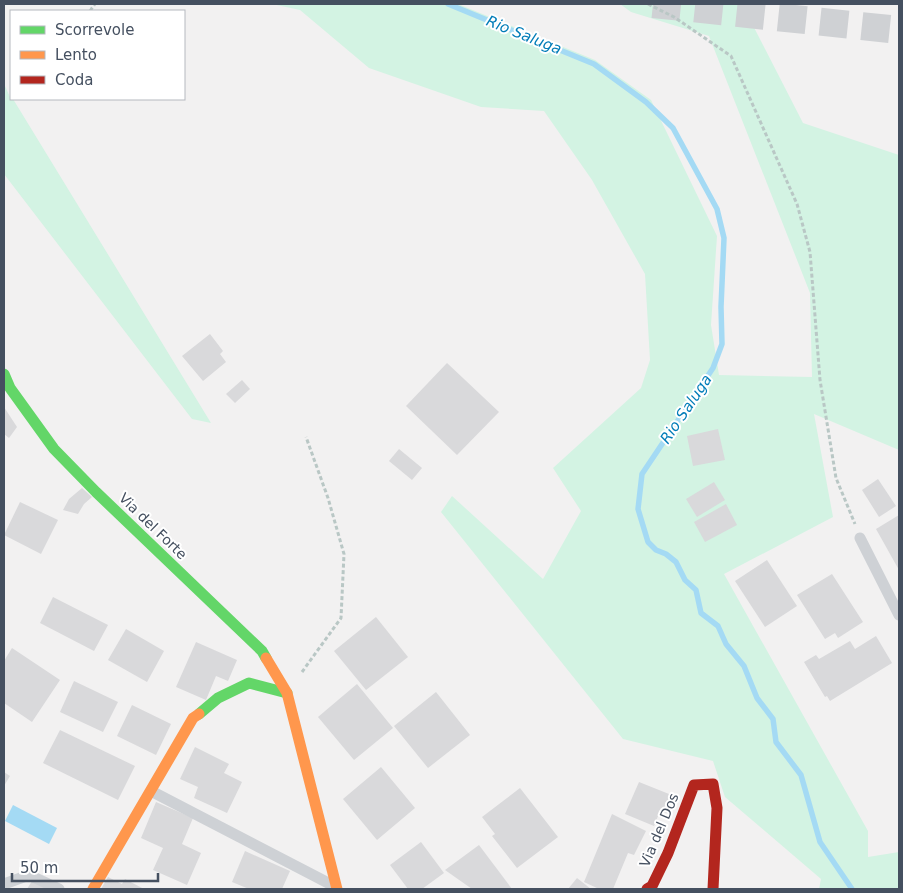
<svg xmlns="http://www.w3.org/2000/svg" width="903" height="893" viewBox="0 0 903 893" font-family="'DejaVu Sans',sans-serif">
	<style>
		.green { fill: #d3f3e3 }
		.water { fill: #a4daf4 }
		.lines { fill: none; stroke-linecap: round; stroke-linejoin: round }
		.stream { stroke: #a4daf4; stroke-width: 5.5 }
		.building { fill: #d9d9db }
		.highway-tunnel { stroke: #cfd1d4; stroke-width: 28; stroke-dasharray: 28 14; stroke-linecap: butt }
		.path { stroke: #b9c7c5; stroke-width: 3; stroke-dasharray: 4 2.5; stroke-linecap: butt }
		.lane { stroke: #ced1d5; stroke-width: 11 }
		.fast { stroke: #63d668; stroke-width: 11 }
		.slow { stroke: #ff974d; stroke-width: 11 }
		.jam { stroke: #b3261e; stroke-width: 11 }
		.labels { text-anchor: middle; stroke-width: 4; stroke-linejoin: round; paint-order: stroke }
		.street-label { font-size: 14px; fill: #455060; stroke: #fff }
		.water-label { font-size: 15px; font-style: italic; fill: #007cb8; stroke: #fff }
	</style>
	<rect width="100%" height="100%" fill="#f2f1f1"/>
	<g class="green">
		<polygon points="272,4 458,4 595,60 651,100 717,236 711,325 719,375 812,377 810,293 709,36 631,12 620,4 742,4 803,123 899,155 899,450 814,414 833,517 724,574 868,831 868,857 899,852 899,889 819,889 821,879 725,797 713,761 623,739 441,512 452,496 543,579 581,511 553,468 641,388 650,360 645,274 592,180 544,111 481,107 369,68 300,10"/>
		<polygon points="4,84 11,99 13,99 211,423 192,419 4,174"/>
	</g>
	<polygon class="water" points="13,805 57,828 49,844 5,821"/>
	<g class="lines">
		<polyline class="stream" points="448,4 594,64 646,102 673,128 717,209 724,238 721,307 722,344 713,368 642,474 638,509 648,542 656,550 666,554 676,562 685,580 696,590 701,613 718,626 726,644 744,666 757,698 773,719 776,742 801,775 820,842 852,889"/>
	</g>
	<g class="building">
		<polygon points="210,334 223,351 220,354 226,362 203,381 182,356"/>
		<polygon points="447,363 499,412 457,455 406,406"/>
		<polygon points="242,380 250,389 235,403 226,394"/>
		<polygon points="4,407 17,427 9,438 4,434"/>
		<polygon points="718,429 725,460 693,466 687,436"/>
		<polygon points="399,449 422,468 412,480 389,461"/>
		<polygon points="878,479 896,506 879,517 862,490"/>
		<polygon points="714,482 725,500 697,517 686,499"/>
		<polygon points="82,488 92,497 84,504 78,514 63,510 69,499"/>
		<polygon points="20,502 58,520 41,554 4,535"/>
		<polygon points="726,504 737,525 705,542 694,522"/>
		<polygon points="899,515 899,570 876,529"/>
		<polygon points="767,560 797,606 765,627 735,581"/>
		<polygon points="832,574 863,622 838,638 835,633 825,639 797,595"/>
		<polygon points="53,597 108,625 94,651 40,623"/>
		<polygon points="376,617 408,657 366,690 334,651"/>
		<polygon points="126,629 164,651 147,682 108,660"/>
		<polygon points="876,636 892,663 830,701 827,696 825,697 804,662 816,655 819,659 850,641 855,649"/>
		<polygon points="196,642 237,660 228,681 216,676 206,700 176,687"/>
		<polygon points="12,648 60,680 32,722 4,703 4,661"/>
		<polygon points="74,681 118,702 103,732 60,712"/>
		<polygon points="357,684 393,728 354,760 318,717"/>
		<polygon points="436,692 470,735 428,768 394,726"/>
		<polygon points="132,705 171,724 156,755 117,736"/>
		<polygon points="60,730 135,766 118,800 43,763"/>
		<polygon points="195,747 229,764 224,773 242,782 227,813 194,798 198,787 180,779"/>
		<polygon points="381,767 415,808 377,840 343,799"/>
		<polygon points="4,772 10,776 4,786"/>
		<polygon points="639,782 674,796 671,814 660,811 654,826 625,814"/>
		<polygon points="520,788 558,837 517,868 492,836 495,834 482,817"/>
		<polygon points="156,802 193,818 182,844 201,853 187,885 153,870 163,848 141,838"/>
		<polygon points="612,814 646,831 634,855 628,853 613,889 599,889 584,882"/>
		<polygon points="421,842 444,873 422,889 408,889 390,865"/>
		<polygon points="479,845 512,889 472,889 445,870"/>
		<polygon points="245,851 290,871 282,889 249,889 232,882"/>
		<polygon points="108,877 122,884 125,879 144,889 101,889"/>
		<polygon points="577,878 591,889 568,889"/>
		<polygon points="32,881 48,889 27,889"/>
	</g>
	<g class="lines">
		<polyline class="highway-tunnel" points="653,4 899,30"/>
		<g class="path">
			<polyline points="648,4 674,17 731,56 797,204 810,252 820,380 836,478 855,524"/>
			<polyline points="90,11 95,4"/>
			<polyline points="302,672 341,618 344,554 328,498 306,437"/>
		</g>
		<g class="lane">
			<polyline points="860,538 899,615"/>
			<polyline points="151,791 334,886"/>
			<polyline points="4,884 29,875 59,889"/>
		</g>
		<g class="fast">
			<polyline points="4,374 10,388 54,449 96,492 262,651 266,658"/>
			<polyline points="199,714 218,698 249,683 287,693"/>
		</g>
		<g class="slow">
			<polyline points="266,658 287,693 337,889"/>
			<polyline points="93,889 193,718 199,714"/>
		</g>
		<polyline class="jam" points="647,889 652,886 668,853 694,785 713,784 717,808 713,889"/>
	</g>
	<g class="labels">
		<g class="street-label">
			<text transform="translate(153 526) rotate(44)" y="5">Via del Forte</text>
			<text transform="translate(659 830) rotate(-67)" y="5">Via del Dos</text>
		</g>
		<g class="water-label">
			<text transform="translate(524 35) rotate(22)" y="5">Rio Saluga</text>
			<text transform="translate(686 409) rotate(-56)" y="5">Rio Saluga</text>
		</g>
	</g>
	<rect width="903" height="893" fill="none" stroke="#455060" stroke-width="10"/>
	<rect x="10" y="10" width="175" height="90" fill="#ffffff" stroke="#b5b9bf"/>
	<rect x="20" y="26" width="25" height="8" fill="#63d668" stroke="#b5b9bf"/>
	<text x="55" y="35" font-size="15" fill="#455060">Scorrevole</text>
	<rect x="20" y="51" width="25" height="8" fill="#ff974d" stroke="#b5b9bf"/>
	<text x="55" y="60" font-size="15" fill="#455060">Lento</text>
	<rect x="20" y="76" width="25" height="8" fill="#b3261e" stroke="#b5b9bf"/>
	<text x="55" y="85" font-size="15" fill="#455060">Coda</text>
	<path d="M12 873v8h146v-8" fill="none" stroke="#455060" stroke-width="2.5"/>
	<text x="20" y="873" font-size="15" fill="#455060" stroke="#ffffff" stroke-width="4" paint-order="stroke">50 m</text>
</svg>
